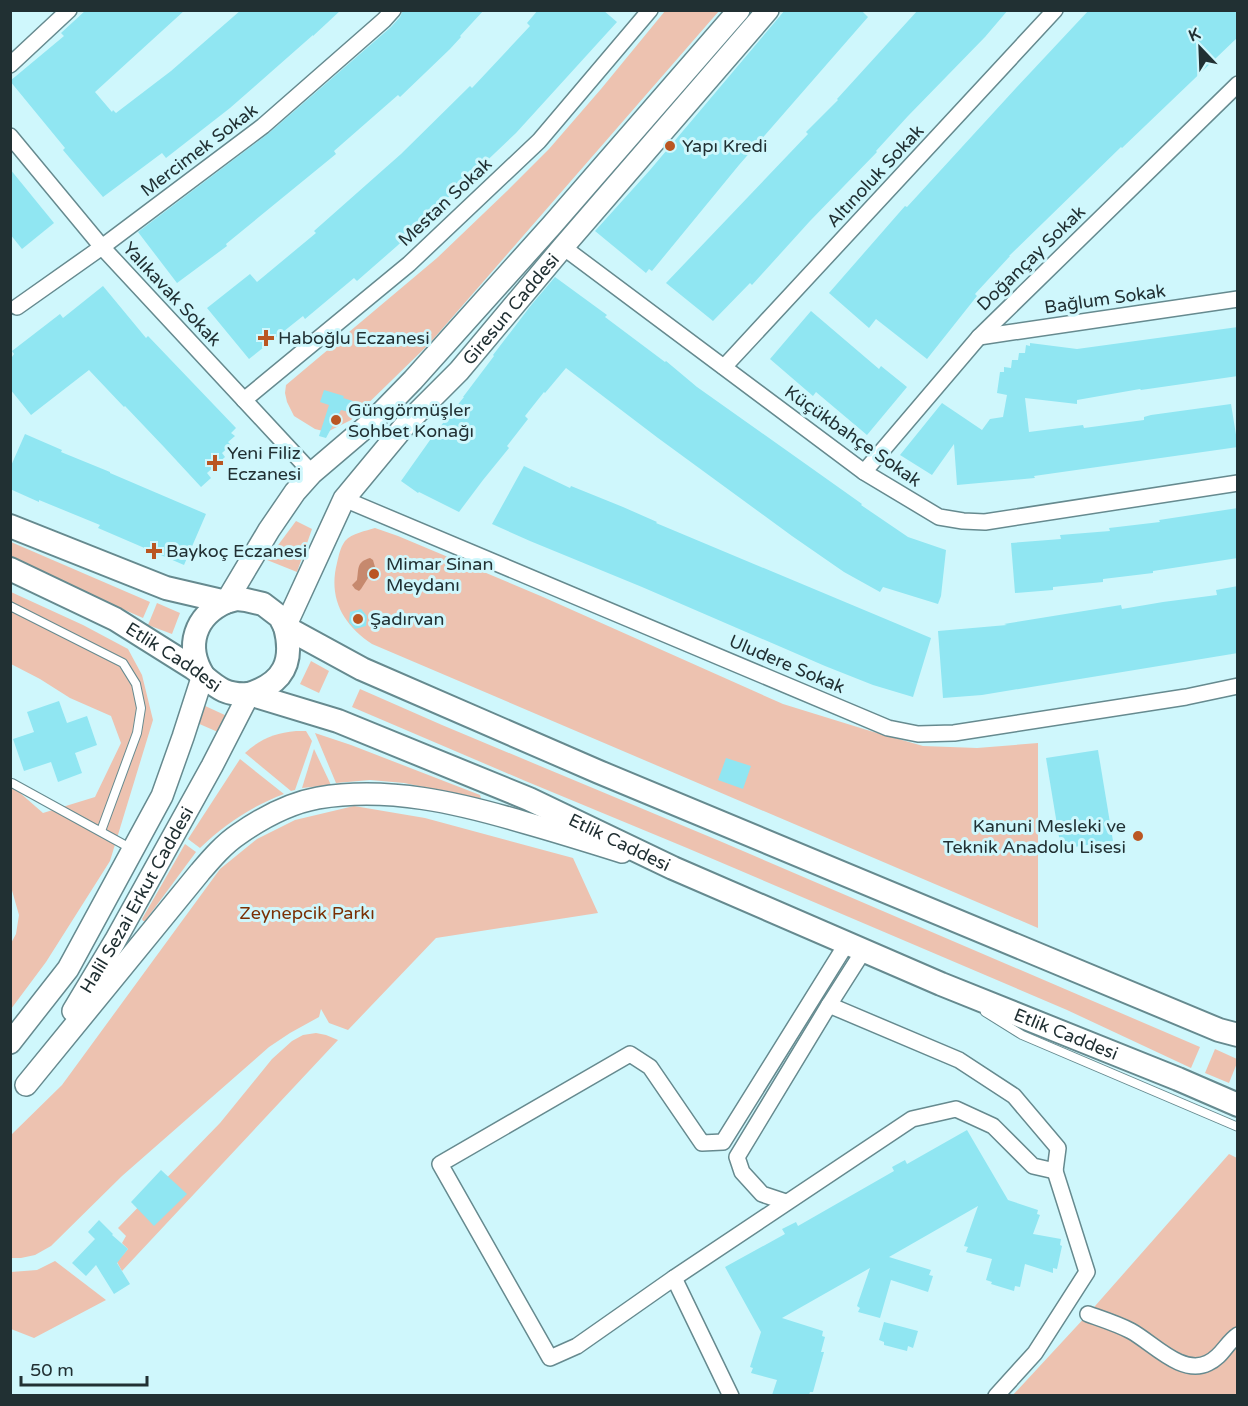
<svg xmlns="http://www.w3.org/2000/svg" width="1248" height="1406" viewBox="0 0 1248 1406" font-family="'Varela Round',sans-serif">
	<style>
		.green { fill: #edc2b0 }
		.water { fill: #c6896e }
		.building { fill: #90e6f2 }
		.lines { fill: none; stroke-linecap: round; stroke-linejoin: round }
		.service-casing { stroke: #668a8f; stroke-width: 10 }
		.minor-casing { stroke: #668a8f; stroke-width: 18 }
		.secondary-casing { stroke: #668a8f; stroke-width: 24 }
		.primary-casing { stroke: #668a8f; stroke-width: 26 }
		.service { stroke: #fff; stroke-width: 8 }
		.minor { stroke: #fff; stroke-width: 15 }
		.secondary { stroke: #fff; stroke-width: 21 }
		.primary { stroke: #fff; stroke-width: 22 }
		.poi-dot { fill: #ba5622; stroke: #cff7fc; stroke-width: 2 }
		.labels { text-anchor: middle; stroke-width: 6; stroke-linejoin: round; paint-order: stroke }
		.poi-label { font-size: 18px; fill: #213033; stroke: #cff7fc; text-anchor: start }
		.street-label { font-size: 18px; fill: #213033; stroke: #cff7fc }
		.park-label { font-size: 18px; fill: #7a3004; stroke: #cff7fc }
	</style>
	<rect width="100%" height="100%" fill="#cff7fc"/>
	<g class="green">
		<polygon points="665,11 719,11 429,344 351,420 327,432 315,429 294,416 287,402 285,393 286,385 437,258 507,191 549,149 601,89"/>
		<polygon points="296,521 312,529 297,572 267,560"/>
		<path d="M 375,528 L 398,536 L 543,597 L 783,704 L 867,730 L 923,746 L 977,748 L 1038,743 L 1038,928 L 372,644 C 343,625 328,598 337,563 C 339,555 340,548 345,541 C 352,533 366,531 375,528 Z"/>
		<polygon points="11,542 150,602 143,618 11,560"/>
		<polygon points="11,592 83,625 128,649 142,675 153,720 110,861 46,962 11,1009 10,945 16,934 19,915 11,887 11,785 43,813 95,797 121,743 111,716 70,698 40,679 11,664"/>
		<polygon points="157,603 180,613 172,634 148,625"/>
		<polygon points="311,661 329,671 319,693 300,684"/>
		<polygon points="360,689 442,725 722,842 1200,1047 1191,1068 1067,1010 687,848 523,780 352,707"/>
		<polygon points="203,705 227,716 220,733 195,722"/>
		<path d="M 296,731 L 306,731 L 312,741 L 295,790 L 291,791 L 245,753 C 260,739 275,733 296,731 Z"/>
		<polygon points="315,733 351,745 480,795 481,798 477,798 404,783 370,780 336,783"/>
		<polygon points="314,749 331,785 302,788"/>
		<path d="M 240,759 L 284,794 C 252,806 225,824 200,848 L 188,839 Z"/>
		<polygon points="354,806 425,818 573,858 598,913 436,938 348,1030 329,1023 321,1009 319,1017 290,1033 269,1047 122,1176 51,1246 35,1255 21,1258 11,1258 11,1135 62,1085 220,869 257,839 295,820"/>
		<polygon points="185,844 196,852 145,921 143,921 142,919"/>
		<polygon points="316,1033 326,1035 338,1040 122,1271 117,1262 128,1249 122,1243 126,1236 118,1228 220,1123 272,1059 292,1041 303,1035"/>
		<polygon points="1215,1049 1237,1059 1237,1063 1229,1083 1205,1073"/>
		<polygon points="1229,1154 1237,1158 1237,1395 1012,1396 1088,1314"/>
		<polygon points="55,1261 106,1300 34,1338 11,1329 11,1272 37,1270"/>
	</g>
	<path class="water" d="M 370,558 L 373,560 L 375,567 L 361,589 L 359,591 L 355,589 L 352,585 L 357,580 C 359,569 356,562 370,558 Z"/>
	<g class="building">
		<polygon points="86,10 185,10 95,92 112,112 113,110 116,113 171,71 241,10 341,10 313,36 313,35 230,108 166,158 162,153 103,197 63,150 65,148 10,81 64,36 61,33"/>
		<polygon points="403,10 484,10 460,36 461,37 450,49 400,97 398,95 334,151 336,154 226,244 227,246 177,283 138,232 269,133 391,27 400,17"/>
		<polygon points="538,10 603,10 617,22 516,133 397,246 357,281 354,278 305,319 303,316 249,359 207,308 250,274 257,282 316,233 314,231 401,154 470,86 472,88 530,26 527,23"/>
		<polygon points="785,10 861,10 868,17 739,165 652,271 649,269 646,273 595,231 650,170"/>
		<polygon points="918,10 1008,10 985,37 908,116 876,151 877,152 810,221 752,285 750,283 713,321 666,283 808,134 806,132 838,100 837,99"/>
		<polygon points="1089,10 1238,10 1238,37 1122,148 1121,147 1009,256 1010,256 975,294 977,296 927,359 876,319 869,328 829,293 905,206 907,207 1016,88"/>
		<polygon points="10,169 54,223 22,249 10,234"/>
		<polygon points="555,277 607,315 605,317 665,362 666,361 697,387 862,504 861,505 908,537 946,550 941,596 938,604 883,587 880,592 844,572 792,536 658,438 566,368 545,393 544,392 525,416 528,419 507,446 509,448 483,480 459,512 419,492 418,493 401,481 435,433 464,397 463,397 494,356 493,355 532,304"/>
		<polygon points="103,286 146,338 148,336 236,428 231,433 235,436 228,442 231,445 222,453 225,457 207,473 211,478 201,487 164,447 125,406 124,407 89,370 31,415 10,389 10,360 14,354 12,351 60,314 63,318"/>
		<polygon points="811,311 879,369 881,366 907,387 867,435 816,392 813,396 770,359"/>
		<polygon points="1238,327 1238,376 1141,390 1140,389 1077,400 1077,404 1025,398 1029,432 1083,425 1084,428 1144,420 1144,417 1151,415 1231,404 1238,447 1034,476 1035,478 957,485 954,444 932,475 900,455 942,403 982,430 990,419 1003,417 1007,395 997,393 1000,372 1004,372 1004,367 1011,368 1012,360 1018,360 1019,353 1025,353 1026,345 1030,346 1030,343 1077,349"/>
		<polygon points="324,390 344,396 343,398 353,401 349,412 341,410 326,438 319,436 329,405 320,402"/>
		<polygon points="25,434 62,450 61,452 110,472 110,473 206,514 184,565 98,528 100,525 39,500 39,502 10,489 10,468"/>
		<polygon points="524,466 570,488 571,486 623,507 657,522 656,523 931,638 913,697 873,685 825,666 642,587 530,541 492,524"/>
		<polygon points="1238,508 1238,558 1153,571 1153,573 1103,579 1103,582 1053,587 1053,590 1015,593 1011,543 1061,539 1060,535 1110,531 1109,528 1160,522 1159,520"/>
		<polygon points="1238,586 1238,653 982,695 943,698 938,631 1007,625 1004,624 1121,605 1122,609 1163,602 1217,595 1216,590"/>
		<polygon points="361,609 367,616 366,626 355,629 349,622 350,612"/>
		<polygon points="59,701 67,723 87,716 97,745 75,753 82,773 58,782 51,762 24,771 13,739 34,732 27,712"/>
		<polygon points="1098,750 1113,841 1061,849 1046,758"/>
		<polygon points="726,758 751,766 743,789 718,780"/>
		<polygon points="967,1130 1008,1200 1038,1210 1037,1214 1040,1215 1033,1234 1061,1239 1060,1245 1062,1246 1057,1269 1053,1268 1053,1273 1025,1264 1020,1287 1015,1286 1014,1291 991,1284 992,1282 986,1280 992,1259 966,1252 968,1247 964,1246 978,1206 889,1257 931,1270 929,1275 933,1276 928,1292 891,1280 880,1318 858,1312 860,1308 857,1306 870,1268 782,1318 823,1331 822,1336 825,1337 821,1352 824,1352 813,1392 810,1392 809,1395 772,1395 777,1380 751,1373 753,1368 750,1367 761,1332 725,1267 785,1234 782,1229 796,1222 798,1226 894,1171 892,1167 905,1160 907,1164"/>
		<polygon points="161,1170 187,1194 154,1226 131,1202"/>
		<polygon points="99,1220 113,1234 112,1235 128,1249 117,1263 130,1284 114,1294 96,1265 86,1276 72,1263 95,1239 88,1232"/>
		<polygon points="884,1322 918,1331 913,1348 908,1346 907,1351 884,1345 884,1342 879,1340"/>
	</g>
	<g class="lines">
		<g class="service-casing">
			<g id="service">
				<polyline points="10,606 123,663 136,684 141,708 137,733 101,831"/>
				<polyline points="10,783 12,783 132,849"/>
				<polyline points="985,1012 1022,1035 1238,1127"/>
			</g>
		</g>
		<g class="minor-casing">
			<g id="minor">
				<polyline points="10,65 69,10"/>
				<polyline points="10,136 102,247 312,473"/>
				<polyline points="563,247 864,472 939,517 963,521 985,522 1238,483"/>
				<polyline points="17,307 102,247 263,126 384,20 393,10"/>
				<polyline points="979,337 1238,299"/>
				<polyline points="724,367 1055,10"/>
				<polyline points="244,400 409,264 539,141 650,10"/>
				<polyline points="864,472 979,337 1238,84"/>
				<polyline points="344,499 888,728 918,734 954,733 1186,697 1238,686"/>
				<polyline points="829,1005 959,1060 1014,1096 1058,1148 1055,1171 1033,1166 993,1126 956,1109 912,1119 674,1278 577,1346 550,1358 440,1164 630,1054 650,1067 702,1143 723,1142 847,943"/>
				<polyline points="786,1202 762,1194 742,1172 737,1157 829,1005 864,950"/>
				<polyline points="674,1278 731,1396"/>
				<path d="M 1088,1314 C 1102,1319 1118,1324 1131,1331 C 1153,1343 1182,1376 1208,1363 C 1222,1357 1226,1343 1238,1335"/>
				<polyline points="996,1396 1035,1353 1087,1272 1055,1171"/>
			</g>
		</g>
		<g class="secondary-casing">
			<g id="secondary">
				<polyline points="226,602 269,530 295,492 312,473 373,421 413,380 552,225 739,10"/>
				<path id="s1" d="M 285,627 L 344,499 L 407,423 L 459,371 L 563,247 L 768,10"/>
				<path id="s2" d="M 73,1011 L 115,941 L 212,766 L 249,694"/>
				<polyline points="10,1043 68,969 162,796 183,737 203,675"/>
				<path d="M 26,1085 L 200,872 C 212,858 224,844 239,834 C 262,818 290,803 318,798 C 388,786 459,803 526,823 C 558,832 590,842 622,852"/>
			</g>
		</g>
		<g class="primary-casing">
			<g id="primary">
				<polyline points="10,526 166,588 226,602 237,599 246,600 263,604 280,617 285,627 362,669 599,772 1219,1030 1238,1035"/>
				<path id="s3" d="M 10,569 L 115,619 L 193,668 C 214,683 220,696 249,694 L 338,721 L 529,799 L 673,868 L 941,984 L 1178,1079 L 1238,1105"/>
				<path d="M 203,675 C 185,646 195,616 226,602"/>
				<path d="M 249,694 C 284,683 294,661 285,627"/>
			</g>
		</g>
		<use href="#service" class="service"/>
		<use href="#minor" class="minor"/>
		<use href="#secondary" class="secondary"/>
		<use href="#primary" class="primary"/>
	</g>
	<g class="poi-dot">
		<circle cx="670" cy="146" r="6"/>
		<path d="M263 329h6v6h6v6h-6v6h-6v-6h-6v-6h6z"/>
		<circle cx="336" cy="420" r="6"/>
		<path d="M212 454h6v6h6v6h-6v6h-6v-6h-6v-6h6z"/>
		<path d="M151 542h6v6h6v6h-6v6h-6v-6h-6v-6h6z"/>
		<circle cx="374" cy="574" r="6"/>
		<circle cx="358" cy="619" r="6"/>
		<circle cx="1138" cy="836" r="6"/>
	</g>
	<g class="labels">
		<g class="poi-label">
			<text x="682" y="152">Yapı Kredi</text>
			<text x="278" y="344">Haboğlu Eczanesi</text>
			<text x="348" y="416">Güngörmüşler<tspan x="348" dy="21">Sohbet Konağı</tspan></text>
			<text x="227" y="459">Yeni Filiz<tspan x="227" dy="21">Eczanesi</tspan></text>
			<text x="166" y="557">Baykoç Eczanesi</text>
			<text x="386" y="570">Mimar Sinan<tspan x="386" dy="21">Meydanı</tspan></text>
			<text x="370" y="625">Şadırvan</text>
			<text x="1126" y="832" text-anchor="end">Kanuni Mesleki ve<tspan x="1126" dy="21">Teknik Anadolu Lisesi</tspan></text>
		</g>
		<g class="street-label">
			<text transform="translate(199 150) rotate(-37)" y="6">Mercimek Sokak</text>
			<text transform="translate(875 176) rotate(-47)" y="6">Altınoluk Sokak</text>
			<text transform="translate(445 202) rotate(-43)" y="6">Mestan Sokak</text>
			<text transform="translate(1031 258) rotate(-44)" y="6">Doğançay Sokak</text>
			<text transform="translate(172 294) rotate(47)" y="6">Yalıkavak Sokak</text>
			<text transform="translate(1105 299) rotate(-8)" y="6">Bağlum Sokak</text>
			<text dy="6" stroke="none"><textPath href="#s1" startOffset="394">Giresun Caddesi</textPath></text>
			<text transform="translate(853 436) rotate(35)" y="6">Küçükbahçe Sokak</text>
			<text dy="6" stroke="none"><textPath href="#s3" startOffset="186">Etlik Caddesi</textPath></text>
			<text transform="translate(787 664) rotate(23)" y="6">Uludere Sokak</text>
			<text dy="6" stroke="none"><textPath href="#s3" startOffset="672">Etlik Caddesi</textPath></text>
			<text dy="6" stroke="none"><textPath href="#s2" startOffset="128">Halil Sezai Erkut Caddesi</textPath></text>
			<text dy="6" stroke="none"><textPath href="#s3" startOffset="1158">Etlik Caddesi</textPath></text>
		</g>
		<g class="park-label">
			<text x="307" y="919">Zeynepcik Parkı</text>
		</g>
	</g>
	<rect width="1248" height="1406" fill="none" stroke="#213033" stroke-width="24"/>
	<g transform="translate(1200 48) rotate(337)" stroke="#cff7fc" stroke-width="4.5" paint-order="stroke">
	<path d="M0-4.5L10 22L0 15L-10 22Z" fill="#213033"/>
	<text y="-9" font-size="16" font-weight="bold" text-anchor="middle" fill="#213033">K</text>
	</g>
	<path d="M21 1376v9h126v-9" fill="none" stroke="#213033" stroke-width="3"/>
	<text x="30" y="1376" font-size="18" fill="#213033" stroke="#cff7fc" stroke-width="4.5" paint-order="stroke">50 m</text>
</svg>
